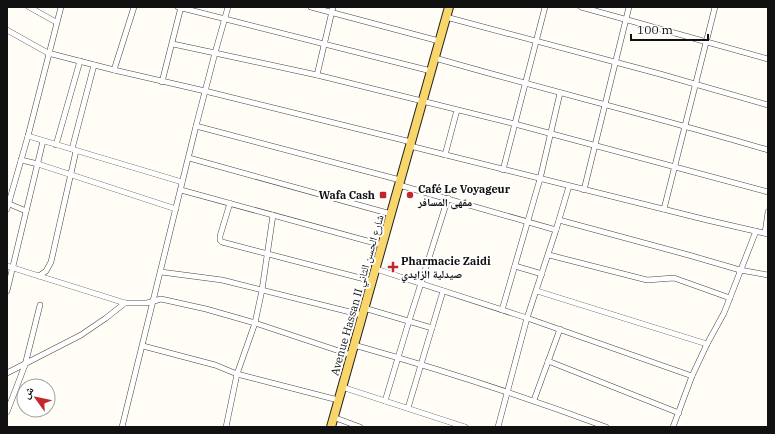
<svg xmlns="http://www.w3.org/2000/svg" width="775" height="434" viewBox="0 0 775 434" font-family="'IBM Plex Serif','Noto Naskh Arabic',serif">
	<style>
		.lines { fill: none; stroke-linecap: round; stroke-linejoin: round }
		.street-casing { stroke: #444; stroke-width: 6 }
		.primary-casing { stroke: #222; stroke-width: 10 }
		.street { stroke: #fff; stroke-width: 5 }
		.primary { stroke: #f9d66b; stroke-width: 8 }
		.poi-dot { fill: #c4262e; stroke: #fff; stroke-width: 1.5 }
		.labels { text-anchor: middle; stroke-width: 4; stroke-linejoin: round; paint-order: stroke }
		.poi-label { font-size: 11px; font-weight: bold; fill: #111; stroke: #fff; text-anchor: start }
		.street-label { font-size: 11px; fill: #111; stroke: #fff }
	</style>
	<rect width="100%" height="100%" fill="#fffdf5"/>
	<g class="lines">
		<g class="street-casing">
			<g id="street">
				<polyline points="29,7 56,22"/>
				<polyline points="178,7 431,71"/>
				<polyline points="311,7 439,41"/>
				<polyline points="333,7 317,75 515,124 768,192"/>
				<polyline points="581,7 768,59"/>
				<polyline points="446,17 660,74 768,105"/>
				<polyline points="7,30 48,53 114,70 134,7"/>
				<polyline points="173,44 215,53 228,7"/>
				<path d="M 435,58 C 546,90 657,117 768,150"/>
				<polyline points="114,70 205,91 411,142"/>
				<polyline points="317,75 215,53 196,126 400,180"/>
				<polyline points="162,82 181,7"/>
				<polyline points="28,136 182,182"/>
				<polyline points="56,145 80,61"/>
				<polyline points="410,146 707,220 768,234"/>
				<polyline points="72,149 94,65"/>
				<polyline points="445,155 457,110"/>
				<polyline points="189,158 391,214"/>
				<polyline points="21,160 38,164 176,209"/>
				<polyline points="503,170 545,7"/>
				<polyline points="399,185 556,230 527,318 498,427"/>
				<polyline points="181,190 382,245"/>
				<polyline points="584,190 629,7"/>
				<polyline points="7,203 26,211"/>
				<polyline points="230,203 220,236 220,240 222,242 372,281"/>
				<polyline points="7,209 28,136 61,7"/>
				<polyline points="664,209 715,7"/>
				<polyline points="559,220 692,256 740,270 768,275"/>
				<polyline points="556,230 569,186"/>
				<polyline points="765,233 768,212"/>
				<polyline points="549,255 647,280 674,278 730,298"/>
				<polyline points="7,266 125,303 147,303 161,299 206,309 255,323 351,355"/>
				<polyline points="515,266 542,274"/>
				<polyline points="376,269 527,318 692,376"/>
				<polyline points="161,272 222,280 362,315"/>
				<polyline points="39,276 46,271 51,262 76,151"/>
				<polyline points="7,291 43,141"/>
				<polyline points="537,291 707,344"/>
				<polyline points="364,308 432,328"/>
				<polyline points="502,310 540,179 560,93"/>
				<path d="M 354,345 C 439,369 523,396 606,427"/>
				<polyline points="143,346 215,365 237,374 338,400"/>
				<polyline points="548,361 679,413"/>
				<polyline points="7,373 81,335 106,318 125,303"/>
				<polyline points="342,387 465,427"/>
				<polyline points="534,400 560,329"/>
				<polyline points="385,401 409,321 448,198"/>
				<polyline points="408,408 443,291"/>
				<polyline points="7,412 25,365 40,305"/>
				<polyline points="333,417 360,427"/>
				<polyline points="122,427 196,126"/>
				<polyline points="226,427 237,374 255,323 262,290 273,215"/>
				<polyline points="673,427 692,376 707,344 724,313 756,231"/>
			</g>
		</g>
		<g class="primary-casing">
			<polyline id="primary" points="331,427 449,7"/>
		</g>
		<use href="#street" class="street"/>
		<use href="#primary" class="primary"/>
	</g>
	<g class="poi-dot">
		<rect x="379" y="191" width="8" height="8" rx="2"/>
		<circle cx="410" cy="195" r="4"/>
		<path d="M391 261h4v4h4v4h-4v4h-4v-4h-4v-4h4z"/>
	</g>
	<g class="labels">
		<g class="poi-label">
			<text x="418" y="193">Café Le Voyageur<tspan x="418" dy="13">مقهى المسافر</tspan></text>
			<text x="375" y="199" text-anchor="end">Wafa Cash</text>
			<text x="401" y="265">Pharmacie Zaidi<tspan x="401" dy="13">صيدلية الزايدي</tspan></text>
		</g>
		<g class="street-label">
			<text transform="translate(357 295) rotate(-74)" y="4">Avenue Hassan II شارع الحسن الثاني</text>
		</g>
	</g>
	<rect width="775" height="434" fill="none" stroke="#111111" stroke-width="16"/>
	<g transform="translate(36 398) rotate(303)"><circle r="19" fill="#ffffff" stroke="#a0a0a0"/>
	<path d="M0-3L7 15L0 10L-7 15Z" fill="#c4262e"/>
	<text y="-6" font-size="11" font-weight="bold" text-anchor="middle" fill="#111111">ش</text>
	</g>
	<path d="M631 34v6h77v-6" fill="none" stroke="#111111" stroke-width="2"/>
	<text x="637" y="34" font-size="12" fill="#111111" stroke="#ffffff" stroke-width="3" paint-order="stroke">100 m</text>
</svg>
